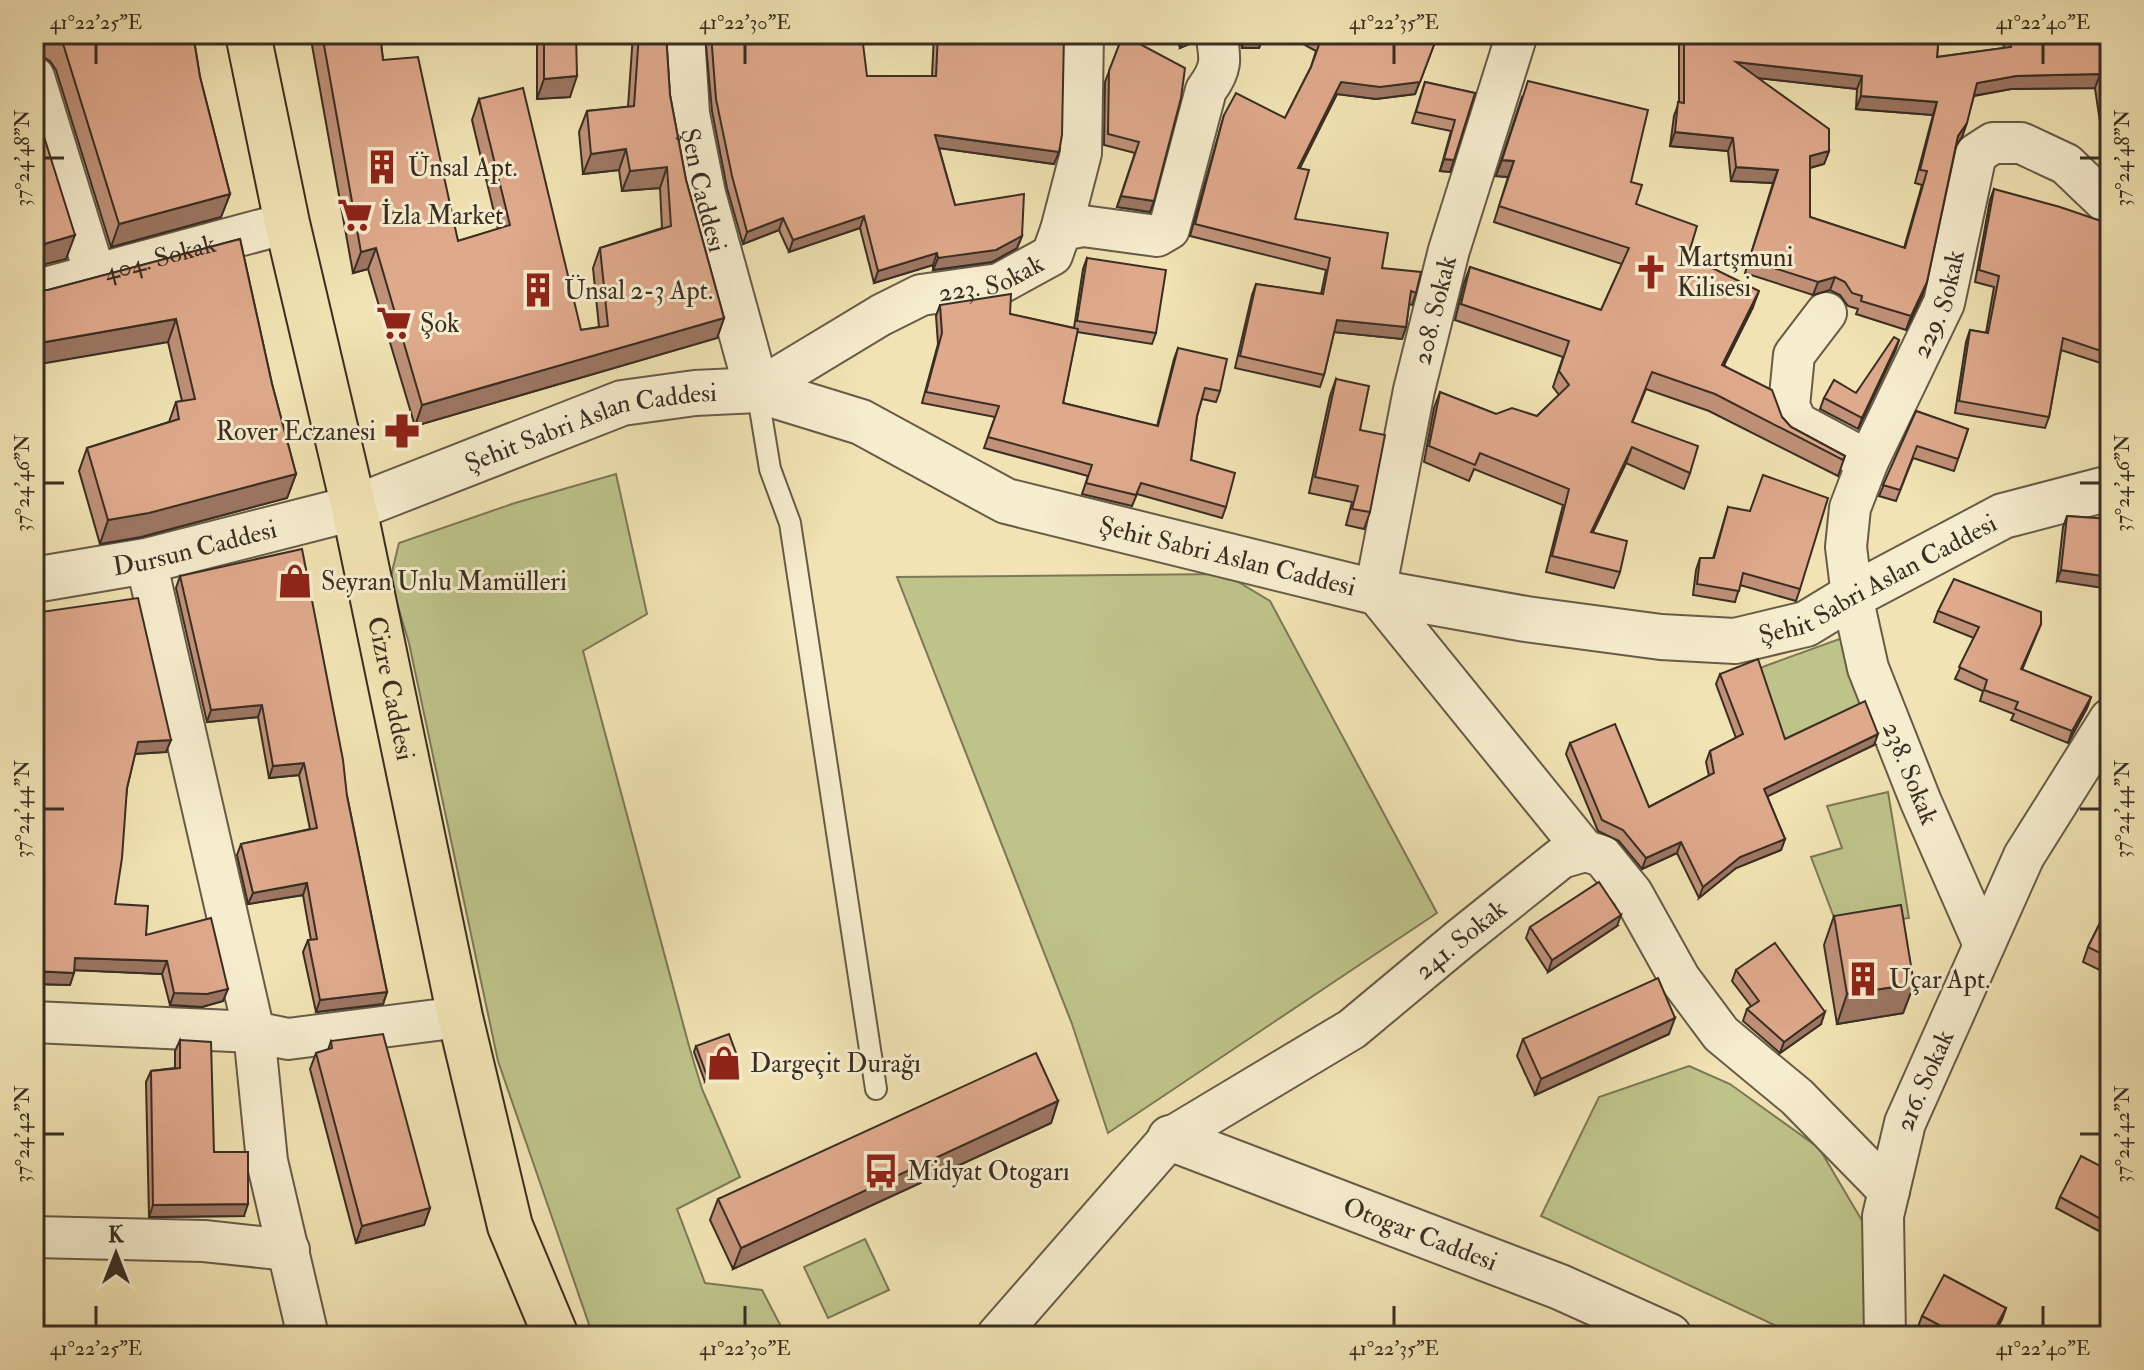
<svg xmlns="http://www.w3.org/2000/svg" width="2144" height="1370" viewBox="0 0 2144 1370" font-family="'IM FELL Double Pica',serif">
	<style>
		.green { fill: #bec38a; stroke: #7c7857; stroke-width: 2 }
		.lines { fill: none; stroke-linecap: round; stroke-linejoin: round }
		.service-casing { stroke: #675b48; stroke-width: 24 }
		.minor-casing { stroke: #675b48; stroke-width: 44 }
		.tertiary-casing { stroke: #675b48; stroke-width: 48 }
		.primary-casing { stroke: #392e24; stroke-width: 48 }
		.service { stroke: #f6edce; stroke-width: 20 }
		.minor { stroke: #f6edce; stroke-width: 40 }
		.tertiary { stroke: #f6edce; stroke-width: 44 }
		.primary { stroke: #f1e3b3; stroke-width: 44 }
		.wall { fill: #c09178; stroke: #392e24; stroke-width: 2; fill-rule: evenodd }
		.shaded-wall { fill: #9c7662; stroke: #392e24; stroke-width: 2 }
		.building { fill: #dfa98c; stroke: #392e24; stroke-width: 2; fill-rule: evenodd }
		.ticks { fill: none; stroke: #392e24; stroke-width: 3 }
		.labels { text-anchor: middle; stroke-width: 6; stroke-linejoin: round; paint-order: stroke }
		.poi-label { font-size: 26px; fill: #392e24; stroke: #f6edce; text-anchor: start }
		.street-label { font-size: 26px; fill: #392e24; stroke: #f6edce }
		.neatline { fill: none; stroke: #392e24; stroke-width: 3 }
		.ticks-label { font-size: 20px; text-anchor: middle; fill: #392e24 }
	</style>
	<rect width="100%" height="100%" fill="#f1e3b3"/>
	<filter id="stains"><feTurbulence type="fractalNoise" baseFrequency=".0025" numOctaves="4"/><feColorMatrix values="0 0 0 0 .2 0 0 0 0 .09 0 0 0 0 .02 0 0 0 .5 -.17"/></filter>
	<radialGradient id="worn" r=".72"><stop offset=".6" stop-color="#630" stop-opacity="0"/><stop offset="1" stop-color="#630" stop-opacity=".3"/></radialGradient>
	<g class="green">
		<polygon points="616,474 647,614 583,651 689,1046 702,1089 740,1177 677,1209 705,1283 762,1290 786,1336 593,1336 498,1061 409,643 390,580 399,543 515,503"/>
		<polygon points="1225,574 1270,601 1437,913 1108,1133 1072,1024 897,577"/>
		<polygon points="1845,637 1868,709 1781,750 1754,670"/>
		<polygon points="1888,792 1909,918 1838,928 1811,857 1842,848 1827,806"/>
		<polygon points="1689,1066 1730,1084 1819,1148 1867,1229 1875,1336 1798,1336 1541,1216 1599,1097"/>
		<polygon points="865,1239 889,1290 828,1318 804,1267"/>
	</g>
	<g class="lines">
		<g class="service-casing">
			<polyline id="service" points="757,390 770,469 790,523 876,1089"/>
		</g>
		<g class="minor-casing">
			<g id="minor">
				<polyline points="1517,34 1449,250 1414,390 1375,592 1585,851"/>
				<polyline points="34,77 95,274"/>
				<polyline points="1061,230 1081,153 1083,34"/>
				<path id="s1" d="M 34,291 L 287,223"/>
				<polyline points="1826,313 1794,355 1789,406 1797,423 1868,461"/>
				<path id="s2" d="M 757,390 L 881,315 L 921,295 L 999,284 L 1052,255 L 1061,230 L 1083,226 L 1157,236 L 1169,229 L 1206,90 C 1222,69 1221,59 1216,34"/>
				<polyline points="146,561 254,1032 267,1161 308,1336"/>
				<path id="s3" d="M 1984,945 L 1921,802 L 1868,668 L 1852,596 L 1846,547 L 1850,508 L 1868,461 L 1944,303 L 1976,154 L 1993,143 L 2021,143 L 2066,164 L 2110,206"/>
				<polyline points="34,1022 254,1032 288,1039 460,1017"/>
				<polyline points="34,1237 204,1241 289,1250"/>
				<path id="s4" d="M 997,1336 L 1170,1138 L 1352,1029 L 1460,939 L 1561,858 L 1585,851 L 1602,856 L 1632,893 L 1680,979 L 1721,1034 L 1797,1097 L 1889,1191"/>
				<path id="s5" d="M 1885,1336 L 1883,1216 L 1905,1123 L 2024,856 L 2110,719"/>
			</g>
		</g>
		<g class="tertiary-casing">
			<g id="tertiary">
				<path id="s6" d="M 682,34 L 687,114 L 703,194 L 757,390"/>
				<path id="s7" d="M 34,580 L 146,561 L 354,508 L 622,403 L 695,393 L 757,390 L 861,422 L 1006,501 L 1375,592 L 1526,619 L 1661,637 L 1735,641 L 1806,624 L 1852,596 L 2003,516 L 2110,488"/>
				<path id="s8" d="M 1170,1138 L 1560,1287 L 1669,1336"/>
			</g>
		</g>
		<g class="primary-casing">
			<g id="primary">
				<path id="s9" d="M 248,34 L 287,223 L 354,508 L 460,1017 L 510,1226 L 556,1336"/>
			</g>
		</g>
		<use href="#service" class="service"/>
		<use href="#minor" class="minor"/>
		<use href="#tertiary" class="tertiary"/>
		<use href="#primary" class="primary"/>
	</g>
	<g class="wall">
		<polygon points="34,34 193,34 200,77 230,194 221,217 111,247 56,70 50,61 40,55"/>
		<polygon points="310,34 380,34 383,60 458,241 498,229 472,120 479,99 581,330 599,327 593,268 600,248 662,228 660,188 622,191 619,170 583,174 579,132 587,111 628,107 633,34 666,34 670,95 686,180 724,318 717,338 415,426 368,269 353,273"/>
		<polygon points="537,34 576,34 570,97 537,99"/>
		<polygon points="705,34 821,34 821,36 867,76 932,76 934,34 1064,34 1054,164 939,148 955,205 1022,236 1017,248 992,262 933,270 933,265 874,283 860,228 789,252 779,230 743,244 727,188 712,111"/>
		<polygon points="1175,34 1197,34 1194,42 1180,48"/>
		<polygon points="1238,34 1264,34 1259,48 1242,48"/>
		<polygon points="1285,34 1438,34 1415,94 1376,99 1337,94 1299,168 1295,219 1382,268 1416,293 1412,305 1409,304 1406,327 1402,339 1334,332 1324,375 1320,387 1235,368 1252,295 1256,284 1321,294 1326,270 1190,236 1224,115 1285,118 1311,67 1316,51"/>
		<path d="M 1679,34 L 1939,34 L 1937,57 L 2004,48 L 2002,38 L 2003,34 L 2110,34 L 2110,122 L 2100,122 L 2095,88 L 2011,89 L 1974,96 L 1962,137 L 1956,145 L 1922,296 L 1906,330 L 1856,314 L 1858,309 L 1848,306 L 1840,295 L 1830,290 L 1813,295 L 1745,273 L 1773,183 L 1731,181 L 1728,151 L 1670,146 L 1674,116 L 1679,102 ZM 1758,78 L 1857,89 L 1856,109 L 1933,115 L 1915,183 L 1922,185 L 1904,248 L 1810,217 L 1810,168 L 1824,164 L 1829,151 Z"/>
		<polygon points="1123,35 1154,201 1150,212 1117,207 1135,153 1104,145 1105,82"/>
		<polygon points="1425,82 1475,93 1450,172 1440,171 1451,131 1412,123"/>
		<polygon points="1522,97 1631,182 1636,204 1688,256 1753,307 1724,365 1782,417 1791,427 1845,456 1838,476 1709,411 1646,389 1632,423 1690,473 1684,489 1626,463 1593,532 1620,572 1614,588 1546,572 1563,505 1474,469 1469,481 1424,462 1434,408 1440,392 1496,414 1537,416 1559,395 1553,387 1563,357 1455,320 1464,283 1470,267 1601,310 1622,264 1494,222 1508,177 1496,176"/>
		<polygon points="1994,189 2105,317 2110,319 2110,366 2061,350 2049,417 2045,428 1955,413 1966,342 1970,330 1986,333 1994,287 1975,282 1990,200"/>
		<polygon points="240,239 272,384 296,474 287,498 141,537 100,544 79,471 87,448 169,422 176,402 182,401 168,342 37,290 48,290"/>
		<polygon points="1087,258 1156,333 1152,344 1077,332 1063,403 1157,426 1174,359 1178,348 1220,391 1216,402 1202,399 1197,416 1191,460 1226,507 1222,518 1137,494 1132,506 1082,494 1088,476 984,448 995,417 922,403 938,344 936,316 940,305 1010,314 1074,328 1083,269"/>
		<polygon points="1899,340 1895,351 1858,429 1820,409 1824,398 1856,393"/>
		<polygon points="1336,379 1360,430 1370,512 1364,529 1346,525 1352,502 1309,493 1330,396"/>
		<polygon points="1916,411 1968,429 1954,471 1913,458 1896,501 1879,496"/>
		<polygon points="1728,507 1800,589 1796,601 1740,585 1735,602 1693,595 1696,570 1700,558 1713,558"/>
		<polygon points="2067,516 2110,519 2057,581 2063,527"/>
		<polygon points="180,576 347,796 387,992 383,1004 316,1012 303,952 308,940 311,940 303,895 248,904 237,855 241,844 310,829 299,775 269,778 258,717 207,722 176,588"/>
		<polygon points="1938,611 2041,624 2022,670 2091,697 2087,708 2068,743 2011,720 2014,714 1980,701 1983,691 1955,679 1974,638 1934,622"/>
		<polygon points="34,613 166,752 135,754 127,788 115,904 146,935 223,1001 202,1007 170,1005 162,974 74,970 70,985 34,984"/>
		<polygon points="1720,674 1785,739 1874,745 1767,796 1785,839 1781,850 1736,868 1699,898 1677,853 1642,869 1619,841 1598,831 1566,754 1570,743 1649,807 1709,776 1706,762 1710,751 1736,738 1716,684"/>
		<polygon points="2110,903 2110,975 2083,962 2088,947"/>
		<polygon points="1834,916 1914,984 1903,1013 1837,1024 1824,945"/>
		<polygon points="1617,926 1548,972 1526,938 1530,927"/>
		<polygon points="1736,970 1821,1024 1780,1053 1743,1021 1747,1009 1751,1006 1732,981"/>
		<polygon points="1669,1034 1535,1095 1517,1056 1523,1039"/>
		<polygon points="180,1040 214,1152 244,1216 149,1217 146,1082 151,1071 175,1068 175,1051"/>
		<polygon points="331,1041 430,1208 424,1225 356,1243 310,1069 316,1053 328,1050"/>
		<polygon points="696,1046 738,1069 705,1082 694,1052"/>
		<polygon points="1058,1101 1051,1123 733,1269 710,1220 718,1199"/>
		<polygon points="2110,1171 2110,1237 2056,1208 2060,1197"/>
		<polygon points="2006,1308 2002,1319 1993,1336 1935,1336 1918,1327 1922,1316"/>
	</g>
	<g class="shaded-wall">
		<polygon points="34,34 47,34 40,55 34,55"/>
		<polygon points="1190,34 1197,34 1194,42 1180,48 1184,36"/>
		<polygon points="1438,34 1415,94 1376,99 1337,94 1294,180 1298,168 1341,82"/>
		<polygon points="1246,36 1263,36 1259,48 1242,48"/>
		<polygon points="1736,62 1862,76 1857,89 1731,75"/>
		<polygon points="2100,74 2095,88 2011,89 1972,96 1977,83 2016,76"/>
		<polygon points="577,76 570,97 537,99 544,79"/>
		<polygon points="1861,96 1937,102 1933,115 1856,109"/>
		<polygon points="2104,108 2110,108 2110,122 2100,122"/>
		<polygon points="1967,123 1962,137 1954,149 1958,136"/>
		<polygon points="1675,132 1733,138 1728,151 1670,146"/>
		<polygon points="935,135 1059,152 1054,164 931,147"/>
		<polygon points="626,149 619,170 583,174 591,154"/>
		<polygon points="1829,151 1824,164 1805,169 1810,156"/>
		<polygon points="1444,159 1454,160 1450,172 1440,171"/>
		<polygon points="1502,160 1514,161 1508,177 1496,176"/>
		<polygon points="667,167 660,188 622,191 630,171"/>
		<polygon points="1736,167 1778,170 1773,183 1731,181"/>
		<polygon points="230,194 221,217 111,247 119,224"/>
		<polygon points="1121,196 1154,201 1150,212 1117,207"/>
		<polygon points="864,216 860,228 789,252 793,240"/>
		<polygon points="783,218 779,230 743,244 747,232"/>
		<polygon points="75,235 66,259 34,267 34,247"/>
		<polygon points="1022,236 1017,248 992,262 933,270 938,258"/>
		<polygon points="376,248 368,269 353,273 361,252"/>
		<polygon points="937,253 933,265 874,283 878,271"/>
		<polygon points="1835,277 1830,290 1813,295 1818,282"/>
		<polygon points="1927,282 1922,296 1906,330 1911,316"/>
		<polygon points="1759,291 1753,307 1716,381 1722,365"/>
		<polygon points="724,318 717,338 415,426 422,405"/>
		<polygon points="176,319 168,342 34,365 34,344"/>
		<polygon points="1337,320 1406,327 1402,339 1333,332"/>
		<polygon points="1899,340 1895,351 1858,429 1862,418"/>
		<polygon points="1632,447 1626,463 1585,548 1591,532"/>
		<polygon points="296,474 287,498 141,537 100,544 108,520"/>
		<polygon points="2061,570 2110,577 2110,589 2057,581"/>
		<polygon points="2091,697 2087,708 2068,743 2072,731"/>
		<polygon points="262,705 258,717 207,722 211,710"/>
		<polygon points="1878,734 1874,745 1760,800 1764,789"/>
		<polygon points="171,740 166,752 133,754 138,742"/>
		<polygon points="304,763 299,775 269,778 273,766"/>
		<polygon points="1785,839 1781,850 1736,868 1699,898 1703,887 1740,857"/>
		<polygon points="1681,842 1677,853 1642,869 1646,858"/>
		<polygon points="307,883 303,895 248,904 253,893"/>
		<polygon points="1621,915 1617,926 1548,972 1552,960"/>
		<polygon points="75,958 167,961 162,974 71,970"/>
		<polygon points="34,971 74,973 70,985 34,984"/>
		<polygon points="1914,984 1903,1013 1837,1024 1847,994"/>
		<polygon points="228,989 223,1001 202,1007 170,1005 174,993"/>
		<polygon points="387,992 383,1004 316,1012 320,1000"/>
		<polygon points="1825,1012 1821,1024 1780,1053 1784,1042"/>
		<polygon points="1675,1018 1669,1034 1535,1095 1541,1079"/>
		<polygon points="740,1064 738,1069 705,1082 707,1076"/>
		<polygon points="1058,1101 1051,1123 733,1269 741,1248"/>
		<polygon points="248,1204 244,1216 149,1217 153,1205"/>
		<polygon points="430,1208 424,1225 356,1243 362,1226"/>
		<polygon points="2006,1308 2002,1319 1993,1336 1991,1336"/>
	</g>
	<g class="building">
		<polygon points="52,34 193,34 200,77 230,194 119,224 64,47 59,38"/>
		<polygon points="322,34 380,34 383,60 418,57 458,241 510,225 479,99 523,88 581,330 608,326 600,248 671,226 667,167 630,171 626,149 591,154 587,111 634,106 639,34 666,34 670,95 686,180 724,318 422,405 376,248 361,252"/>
		<polygon points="544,34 576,34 577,76 544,79"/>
		<polygon points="711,34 821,34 821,36 862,36 867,76 936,76 938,34 1064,34 1062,135 1059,152 935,135 955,205 1024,194 1022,236 996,250 938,258 937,253 878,271 864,216 793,240 783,218 747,232 732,176 716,99"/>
		<polygon points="1245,34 1264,34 1263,36 1246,36"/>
		<polygon points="1311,34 1438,34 1420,82 1380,87 1341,82 1298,168 1309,170 1295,219 1388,233 1382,268 1421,272 1416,293 1411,291 1406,327 1337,320 1324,375 1240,356 1256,284 1323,294 1330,258 1195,224 1224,115 1236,93 1285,118 1311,67 1321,39"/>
		<path d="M 1684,34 L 1939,34 L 1937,57 L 2011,47 L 2008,34 L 2110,34 L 2110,108 L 2104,108 L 2100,74 L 2016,76 L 1977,83 L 1967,123 L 1958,136 L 1927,282 L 1911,316 L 1861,301 L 1862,296 L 1852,293 L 1845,282 L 1835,277 L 1818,282 L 1749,260 L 1778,170 L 1736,167 L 1733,138 L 1675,132 L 1678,102 L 1684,103 ZM 1736,62 L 1862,76 L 1861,96 L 1937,102 L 1920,170 L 1927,171 L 1905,248 L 1810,217 L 1810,156 L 1829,151 L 1829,129 Z"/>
		<polygon points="1123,35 1185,68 1181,98 1154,201 1121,196 1139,142 1108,134 1109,71"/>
		<polygon points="1528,81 1648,110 1631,182 1642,185 1636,204 1697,226 1688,256 1759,291 1722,365 1772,390 1782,417 1791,427 1845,456 1843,460 1715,394 1652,372 1632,422 1698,446 1690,473 1632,447 1591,532 1627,541 1620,572 1552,556 1569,489 1480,453 1475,465 1429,446 1440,392 1496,414 1512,408 1537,416 1569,385 1559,371 1569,341 1461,304 1470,267 1601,310 1629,248 1499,206 1514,161 1502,160"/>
		<polygon points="1425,82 1475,93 1454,160 1444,159 1455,120 1416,112"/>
		<polygon points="34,105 75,235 34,247"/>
		<polygon points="1994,189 2060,207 2110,224 2110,302 2105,317 2110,319 2110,354 2063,338 2049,417 1959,401 1970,330 1988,333 1999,276 1979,270"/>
		<polygon points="240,239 272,384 296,474 149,513 108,520 87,448 179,419 176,402 195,399 176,319 34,344 34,289 37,290 48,290"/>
		<polygon points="1087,258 1166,270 1156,333 1077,321"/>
		<polygon points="1011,294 1010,314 1078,329 1063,403 1158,426 1178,348 1227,359 1220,391 1205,388 1197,416 1191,460 1235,473 1226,507 1141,483 1136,495 1086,483 1092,465 988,437 999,406 926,392 942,333 940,305"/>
		<polygon points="1894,337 1899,340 1862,418 1824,398 1834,380 1856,393"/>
		<polygon points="1336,379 1369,386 1360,430 1385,435 1370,512 1352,509 1358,486 1315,477"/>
		<polygon points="1916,411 1968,429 1958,459 1917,446 1900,490 1883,485"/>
		<polygon points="1763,475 1828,498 1800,589 1743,573 1739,591 1697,584 1700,558 1714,558 1728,507 1750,511"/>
		<polygon points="2067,516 2110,519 2110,577 2061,570"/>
		<polygon points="302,549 343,760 347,796 387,992 320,1000 308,940 317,939 307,883 253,893 241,844 317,828 304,763 273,766 262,705 211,710 180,576"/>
		<polygon points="1954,579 2041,612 2041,624 2021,669 2091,697 2072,731 2015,709 2018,702 1984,690 1987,680 1959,667 1979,627 1938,611"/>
		<polygon points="138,598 171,740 138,742 127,788 122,858 115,904 148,906 146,935 211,918 228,989 207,994 174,993 167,961 75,958 74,973 34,971 34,613"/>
		<polygon points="1758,659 1785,739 1865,701 1878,734 1764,789 1785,839 1740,857 1703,887 1681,842 1646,858 1623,830 1602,820 1570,743 1615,724 1649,807 1714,773 1710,751 1743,734 1720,674"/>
		<polygon points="1599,882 1621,915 1552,960 1530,927"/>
		<polygon points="2110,903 2110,958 2088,947"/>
		<polygon points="1901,905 1914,984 1847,994 1834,916"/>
		<polygon points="1775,943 1825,1012 1784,1042 1747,1009 1759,1001 1736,970"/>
		<polygon points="1658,978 1675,1018 1541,1079 1523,1039"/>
		<polygon points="383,1034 430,1208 362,1226 316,1053 332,1048 331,1041"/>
		<polygon points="729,1034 740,1064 707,1076 696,1046"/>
		<polygon points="180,1040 211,1042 214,1152 248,1152 248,1204 153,1205 151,1071 180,1068"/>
		<polygon points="1036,1053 1058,1101 741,1248 718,1199"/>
		<polygon points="34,1132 35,1132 37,1188 34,1188"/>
		<polygon points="2081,1156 2110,1171 2110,1224 2060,1197"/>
		<polygon points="1944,1275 2006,1308 1991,1336 1960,1336 1922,1316"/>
	</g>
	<path class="ticks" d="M 96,44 L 96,64M 745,44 L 745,64M 1394,44 L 1394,64M 2043,44 L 2043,64M 44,158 L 64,158M 2080,158 L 2100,158M 44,483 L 64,483M 2080,483 L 2100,483M 44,809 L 64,809M 2080,809 L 2100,809M 44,1134 L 64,1134M 2080,1134 L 2100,1134M 96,1306 L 96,1326M 745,1306 L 745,1326M 1394,1306 L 1394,1326M 2043,1306 L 2043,1326"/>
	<defs>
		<g id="building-bare" transform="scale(2.76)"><path d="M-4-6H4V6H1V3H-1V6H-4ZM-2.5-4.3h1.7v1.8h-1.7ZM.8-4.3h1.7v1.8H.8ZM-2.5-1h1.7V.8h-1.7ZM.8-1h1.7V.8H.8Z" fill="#8f2418" stroke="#f6edce" stroke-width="2.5" paint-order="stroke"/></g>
		<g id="supermarket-bare" transform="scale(2.76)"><path d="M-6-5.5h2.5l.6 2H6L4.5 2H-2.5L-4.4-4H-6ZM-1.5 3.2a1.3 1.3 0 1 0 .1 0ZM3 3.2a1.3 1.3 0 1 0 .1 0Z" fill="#8f2418" stroke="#f6edce" stroke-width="2.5" paint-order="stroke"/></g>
		<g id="church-bare" transform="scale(2.76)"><path d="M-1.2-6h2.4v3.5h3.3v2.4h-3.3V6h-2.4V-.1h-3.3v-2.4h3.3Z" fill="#8f2418" stroke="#f6edce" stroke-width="2.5" paint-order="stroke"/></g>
		<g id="pharmacy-bare" transform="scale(2.76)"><path d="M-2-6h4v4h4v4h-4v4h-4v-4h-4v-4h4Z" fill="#8f2418" stroke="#f6edce" stroke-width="2.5" paint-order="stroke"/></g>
		<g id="shop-bare" transform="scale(2.76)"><path d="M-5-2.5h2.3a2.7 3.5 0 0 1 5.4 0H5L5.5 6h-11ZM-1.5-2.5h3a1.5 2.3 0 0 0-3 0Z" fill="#8f2418" stroke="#f6edce" stroke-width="2.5" paint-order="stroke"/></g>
		<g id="bus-bare" transform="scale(2.76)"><path d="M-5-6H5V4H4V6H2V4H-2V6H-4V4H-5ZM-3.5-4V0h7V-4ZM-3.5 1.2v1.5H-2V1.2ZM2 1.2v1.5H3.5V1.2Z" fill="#8f2418" stroke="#f6edce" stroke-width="2.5" paint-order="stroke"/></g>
	</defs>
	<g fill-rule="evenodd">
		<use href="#building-bare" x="382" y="167"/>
		<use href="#supermarket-bare" x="355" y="215"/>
		<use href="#church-bare" x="1651" y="272"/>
		<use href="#building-bare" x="538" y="290"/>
		<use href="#supermarket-bare" x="394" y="323"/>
		<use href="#pharmacy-bare" x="402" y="431"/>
		<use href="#shop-bare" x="295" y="581"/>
		<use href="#building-bare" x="1863" y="979"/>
		<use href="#shop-bare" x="724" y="1063"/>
		<use href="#bus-bare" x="881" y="1171"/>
	</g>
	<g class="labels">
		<g class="poi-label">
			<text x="408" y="176">Ünsal Apt.</text>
			<text x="381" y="224">İzla Market</text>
			<text x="1677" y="266">Martşmuni<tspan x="1677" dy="30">Kilisesi</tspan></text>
			<text x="564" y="299">Ünsal 2-3 Apt.</text>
			<text x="420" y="332">Şok</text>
			<text x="376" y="440" text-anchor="end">Rover Eczanesi</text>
			<text x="321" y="590">Seyran Unlu Mamülleri</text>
			<text x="1889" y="988">Uçar Apt.</text>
			<text x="750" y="1072">Dargeçit Durağı</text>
			<text x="907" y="1180">Midyat Otogarı</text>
		</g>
		<g class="street-label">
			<text dy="9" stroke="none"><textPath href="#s6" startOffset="158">Şen Caddesi</textPath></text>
			<text dy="9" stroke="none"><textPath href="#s1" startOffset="130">404. Sokak</textPath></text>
			<text dy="9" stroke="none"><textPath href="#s2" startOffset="262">223. Sokak</textPath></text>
			<text dy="9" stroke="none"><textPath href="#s3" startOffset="686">229. Sokak</textPath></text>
			<text transform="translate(1434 310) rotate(-76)" y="9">208. Sokak</text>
			<text dy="9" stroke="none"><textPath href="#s7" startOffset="580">Şehit Sabri Aslan Caddesi</textPath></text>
			<text dy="9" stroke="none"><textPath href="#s7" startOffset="164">Dursun Caddesi</textPath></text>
			<text dy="9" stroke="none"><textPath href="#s7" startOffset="1254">Şehit Sabri Aslan Caddesi</textPath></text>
			<text dy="9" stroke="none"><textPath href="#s7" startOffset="1926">Şehit Sabri Aslan Caddesi</textPath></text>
			<text dy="9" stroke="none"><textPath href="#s9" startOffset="670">Cizre Caddesi</textPath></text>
			<text transform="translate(1911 773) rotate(68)" y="9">238. Sokak</text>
			<text dy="9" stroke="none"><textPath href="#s4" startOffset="616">241. Sokak</textPath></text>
			<text dy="9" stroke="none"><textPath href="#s5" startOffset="262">216. Sokak</textPath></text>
			<text dy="9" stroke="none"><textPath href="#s8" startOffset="268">Otogar Caddesi</textPath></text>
		</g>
	</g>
	<rect width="2144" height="1370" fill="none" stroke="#f1e3b3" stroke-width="88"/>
	<g transform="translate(116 1254)" stroke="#f6edce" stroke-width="6" paint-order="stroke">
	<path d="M0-6L14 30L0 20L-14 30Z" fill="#392e24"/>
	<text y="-12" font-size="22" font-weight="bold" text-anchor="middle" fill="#392e24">K</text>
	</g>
	<rect x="44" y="44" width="2056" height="1282" class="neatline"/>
	<g class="ticks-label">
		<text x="96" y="29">41°22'25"E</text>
		<text x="745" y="29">41°22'30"E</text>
		<text x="1394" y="29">41°22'35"E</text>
		<text x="2043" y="29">41°22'40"E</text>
		<text transform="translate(22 158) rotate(-90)" y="7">37°24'48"N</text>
		<text transform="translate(2122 158) rotate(-90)" y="7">37°24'48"N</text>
		<text transform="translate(22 483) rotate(-90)" y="7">37°24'46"N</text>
		<text transform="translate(2122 483) rotate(-90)" y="7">37°24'46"N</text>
		<text transform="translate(22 809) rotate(-90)" y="7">37°24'44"N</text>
		<text transform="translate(2122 809) rotate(-90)" y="7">37°24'44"N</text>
		<text transform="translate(22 1134) rotate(-90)" y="7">37°24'42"N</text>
		<text transform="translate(2122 1134) rotate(-90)" y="7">37°24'42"N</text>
		<text x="96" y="1355">41°22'25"E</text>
		<text x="745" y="1355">41°22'30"E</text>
		<text x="1394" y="1355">41°22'35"E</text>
		<text x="2043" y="1355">41°22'40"E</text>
	</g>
	<rect width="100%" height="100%" filter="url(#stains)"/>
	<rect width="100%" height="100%" fill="url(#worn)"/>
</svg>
